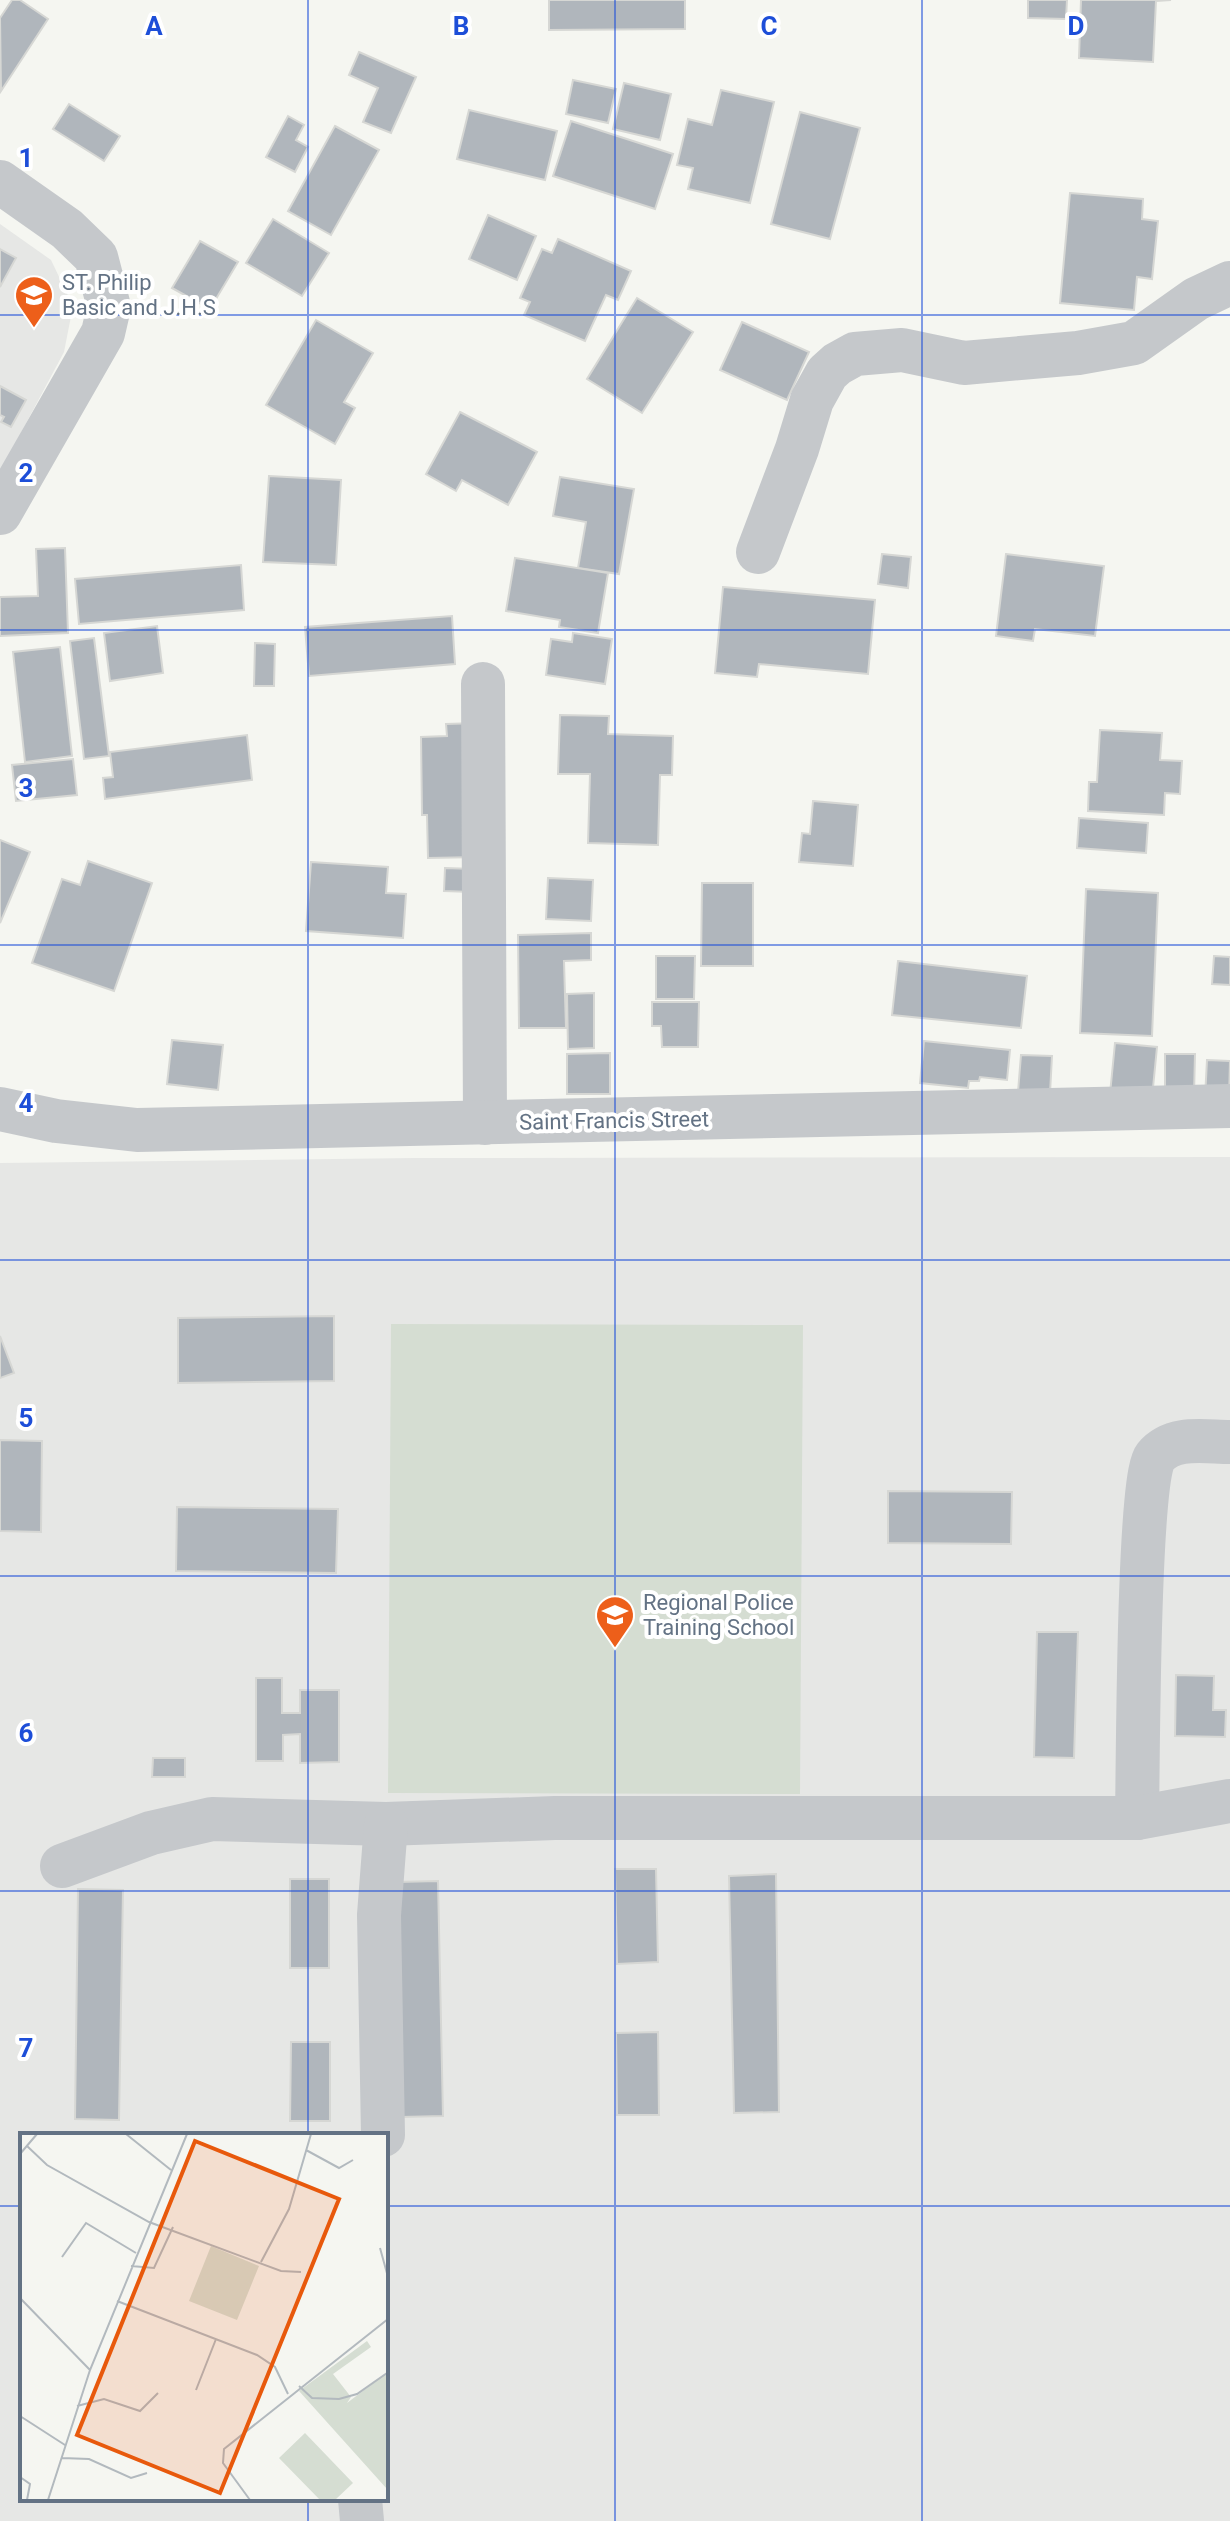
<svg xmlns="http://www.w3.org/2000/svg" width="1230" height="2521" viewBox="0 0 1230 2521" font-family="Roboto,sans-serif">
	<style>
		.built { fill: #e6e7e5; fill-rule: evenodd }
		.green { fill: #d5ddd2 }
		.building { fill: #b0b6bc; stroke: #d6d7d4; stroke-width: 2 }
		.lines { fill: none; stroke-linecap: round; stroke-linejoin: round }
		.minor { stroke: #c5c8cb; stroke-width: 44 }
		.grid { fill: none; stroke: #1d4ed8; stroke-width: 2; stroke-opacity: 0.55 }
		.labels { text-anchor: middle; stroke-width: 8; stroke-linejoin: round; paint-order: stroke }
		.poi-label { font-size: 22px; fill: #637284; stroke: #fff; text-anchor: start }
		.street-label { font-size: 22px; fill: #637284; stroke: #fff }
		.inset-road { fill: none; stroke: #b2b9be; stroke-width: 2 }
		.view { fill: #e8590c; fill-opacity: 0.15; stroke: #e8590c; stroke-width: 4 }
		.inset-edge { fill: none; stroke: #637284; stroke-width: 4 }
		.grid-label { font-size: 26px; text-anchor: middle; font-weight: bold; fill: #1d4ed8; stroke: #fff; stroke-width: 8; stroke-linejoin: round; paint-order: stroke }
	</style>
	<rect width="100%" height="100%" fill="#f5f6f1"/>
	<g class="built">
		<polygon points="0,224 51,260 73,306 64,352 0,472"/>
		<path d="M 1230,1157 L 1230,2521 L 0,2521 L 0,1163 L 414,1158 ZM 22,2135 L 386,2135 L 386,2499 L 22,2499 Z"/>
	</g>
	<polygon class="green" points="391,1324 803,1325 800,1794 388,1793"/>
	<g class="building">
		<polygon points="12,0 20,0 48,19 1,91 0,18"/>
		<polygon points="549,0 685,0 685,29 549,30"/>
		<polygon points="1028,0 1067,0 1066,19 1028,18"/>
		<polygon points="1081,0 1171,0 1156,1 1153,62 1079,58"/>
		<polygon points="359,52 416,77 391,133 363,122 378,88 349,75"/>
		<polygon points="573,80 616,89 608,123 566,114"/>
		<polygon points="624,83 671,94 660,140 613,129"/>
		<polygon points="721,90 774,102 750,203 688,189 693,168 677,165 688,119 712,125"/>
		<polygon points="69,104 120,136 104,161 53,129"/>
		<polygon points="469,110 557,131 545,180 457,159"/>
		<polygon points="800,112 860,128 830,239 771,224"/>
		<polygon points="288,116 304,125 296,140 308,147 295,172 266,157"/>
		<polygon points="571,121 673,154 655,209 553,176"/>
		<polygon points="335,126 379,150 331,235 288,211"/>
		<polygon points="1070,193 1143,199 1142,219 1158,221 1152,279 1137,277 1134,310 1060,303"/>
		<polygon points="488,215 536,236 517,280 469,259"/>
		<polygon points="273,219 329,253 302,296 246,263"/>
		<polygon points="558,239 631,271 618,300 606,295 585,341 524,315 530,302 520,298 542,249 552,253"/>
		<polygon points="200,241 238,262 210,309 172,288"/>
		<polygon points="0,249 16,258 0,287"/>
		<polygon points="637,298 693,332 642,413 587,379"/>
		<polygon points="316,320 373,353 344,402 355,408 335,444 266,405"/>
		<polygon points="742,322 809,352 787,400 720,370"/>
		<polygon points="0,386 26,400 11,427 1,422 4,417 0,415"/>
		<polygon points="460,412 537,452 508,505 462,480 456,491 426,474"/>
		<polygon points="269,476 341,480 336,565 263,562"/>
		<polygon points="560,477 634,489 619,574 578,568 586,522 553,516"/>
		<polygon points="65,548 68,633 0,636 0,597 38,596 36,549"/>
		<polygon points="882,554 911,557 908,588 878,584"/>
		<polygon points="1006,554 1104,566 1095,636 1035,629 1033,641 996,636"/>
		<polygon points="515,558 608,573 598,633 559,627 560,620 506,611"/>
		<polygon points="241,565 244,610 79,624 75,579"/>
		<polygon points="723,587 875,600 868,674 759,664 757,677 715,673"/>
		<polygon points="452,616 455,664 309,676 305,627"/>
		<polygon points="157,626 163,673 110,681 104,633"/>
		<polygon points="573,633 612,639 605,684 546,675 551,639 572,642"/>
		<polygon points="94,638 109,756 84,759 70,641"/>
		<polygon points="255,643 275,644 274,686 254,686"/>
		<polygon points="60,647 72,756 25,762 13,652"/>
		<polygon points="560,715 609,716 608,734 673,736 672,775 660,775 658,845 588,843 590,774 558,774"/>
		<polygon points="478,723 479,857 428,858 427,815 422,815 421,737 447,736 446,724"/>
		<polygon points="1100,730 1162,733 1160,760 1182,761 1180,794 1165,793 1164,815 1088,811 1089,782 1097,782"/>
		<polygon points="247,735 252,780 105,799 103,778 113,777 110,752"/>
		<polygon points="73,759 77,795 16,801 12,765"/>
		<polygon points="813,801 858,805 853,866 799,862 802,833 810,834"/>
		<polygon points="1079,818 1148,823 1146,853 1077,848"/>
		<polygon points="0,840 30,852 0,923"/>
		<polygon points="88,861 152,883 114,991 32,963 62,879 80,885"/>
		<polygon points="311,862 388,867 386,893 406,894 403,938 306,931"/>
		<polygon points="445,868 473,869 472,892 444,891"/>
		<polygon points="548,878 593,880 591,921 546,919"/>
		<polygon points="702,883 753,883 753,966 701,966"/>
		<polygon points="1086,889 1158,893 1152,1036 1080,1033"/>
		<polygon points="591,933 591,960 564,961 566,1028 519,1028 518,935"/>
		<polygon points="656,956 695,956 694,999 656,999"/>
		<polygon points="1214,956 1230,957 1230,985 1212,984"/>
		<polygon points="898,961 1027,976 1021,1028 892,1015"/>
		<polygon points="594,993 594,1048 568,1049 567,994"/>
		<polygon points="652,1002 699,1002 698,1047 662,1047 661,1026 652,1026"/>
		<polygon points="172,1040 223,1045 218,1090 167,1084"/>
		<polygon points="924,1041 1010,1050 1007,1080 980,1077 979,1081 969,1081 968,1088 920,1083"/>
		<polygon points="1115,1043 1157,1047 1152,1098 1110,1094"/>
		<polygon points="610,1053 610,1094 567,1094 567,1054"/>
		<polygon points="1165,1054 1195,1054 1194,1095 1165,1095"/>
		<polygon points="1021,1055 1052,1056 1050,1093 1018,1092"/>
		<polygon points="1207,1060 1230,1061 1229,1099 1205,1098"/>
		<polygon points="334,1316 334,1381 178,1383 178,1318"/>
		<polygon points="0,1336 14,1373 0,1378"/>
		<polygon points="0,1440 42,1441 41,1532 0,1531"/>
		<polygon points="888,1491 1012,1492 1011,1544 888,1543"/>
		<polygon points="177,1507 338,1509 336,1573 176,1571"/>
		<polygon points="1037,1632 1078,1632 1074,1758 1034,1757"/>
		<polygon points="1176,1675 1214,1676 1213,1710 1226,1710 1225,1737 1175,1736"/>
		<polygon points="256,1678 282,1678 282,1713 300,1713 300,1690 339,1690 339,1762 300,1763 300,1734 283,1735 283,1761 256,1761"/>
		<polygon points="153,1758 185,1758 185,1777 152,1777"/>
		<polygon points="615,1869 656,1869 658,1962 617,1964"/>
		<polygon points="776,1874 779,2112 734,2113 729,1876"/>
		<rect x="290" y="1879" width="39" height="89"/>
		<polygon points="438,1881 443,2116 401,2117 397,1882"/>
		<polygon points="78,1889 123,1890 119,2120 75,2119"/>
		<polygon points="658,2032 659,2115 617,2115 616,2033"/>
		<polygon points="291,2042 330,2042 330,2121 290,2121"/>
	</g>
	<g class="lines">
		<g class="minor">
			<polyline points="0,182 67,229 96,257 109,307 103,333 0,513"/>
			<polyline points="758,552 797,449 812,400 827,373 837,364 855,354 902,350 964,363 1078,353 1134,343 1196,299 1230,283"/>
			<polyline points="483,684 485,1123"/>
			<polyline points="0,1109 56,1121 137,1130 1230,1106"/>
			<path d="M 1137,1818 C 1138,1770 1138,1478 1155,1457 C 1173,1435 1205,1442 1230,1442"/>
			<polyline points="62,1866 151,1833 212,1819 386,1824 555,1818 1137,1818 1230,1801"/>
			<polyline points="383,2135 379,1915 386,1824"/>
			<polyline points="360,2499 362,2521"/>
		</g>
	</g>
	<path class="grid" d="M 308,0 L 308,2135M 615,0 L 615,2521M 922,0 L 922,2521M 0,315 L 1230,315M 0,630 L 1230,630M 0,945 L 1230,945M 0,1260 L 1230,1260M 0,1576 L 1230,1576M 0,1891 L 1230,1891M 0,2206 L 22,2206M 386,2206 L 1230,2206M 308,2499 L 308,2521"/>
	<defs>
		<g id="school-pin" transform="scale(2)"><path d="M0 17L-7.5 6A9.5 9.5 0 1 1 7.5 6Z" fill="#ed5f1a" stroke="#fff"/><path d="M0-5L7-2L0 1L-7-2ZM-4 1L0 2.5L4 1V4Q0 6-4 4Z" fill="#fff"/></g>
	</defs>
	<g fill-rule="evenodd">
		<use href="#school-pin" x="34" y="295"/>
		<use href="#school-pin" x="615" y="1615"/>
	</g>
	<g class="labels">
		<g class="poi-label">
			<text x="62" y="290">ST. Philip<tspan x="62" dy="25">Basic and J.H.S</tspan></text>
			<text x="643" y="1610">Regional Police<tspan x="643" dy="25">Training School</tspan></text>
		</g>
		<g class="street-label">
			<text transform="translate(614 1120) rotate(-1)" y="8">Saint Francis Street</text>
		</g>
	</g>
	<g transform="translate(20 2133)">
		<rect width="368" height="368" fill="#f5f6f1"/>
		<path d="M 191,113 L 239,133 L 217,187 L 169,168 ZM 347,208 L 351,214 L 313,241 L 331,264 L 327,270 L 368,239 L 367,356 L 279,258 ZM 285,300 L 333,350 L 315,367 L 300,367 L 259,325 Z" fill="#d5ddd2"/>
		<path class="inset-road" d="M 106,1 L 151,37M 7,13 L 27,32 L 129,89 L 261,138 L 281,139M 286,17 L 319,35 L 333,27M 0,21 L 17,1M 360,115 L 368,144M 42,124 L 66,90 L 116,120M 241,129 L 269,76 L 291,1M 111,133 L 134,135 L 153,94M 0,165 L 70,237M 97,168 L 237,222 L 255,234 L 268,261M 279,253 L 292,265 L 319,266 L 337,261 L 367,240M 176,257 L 196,206M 57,273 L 84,266 L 120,278 L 138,260M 0,283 L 45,312M 42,325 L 69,326 L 111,345 L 127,340M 0,344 L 10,351 L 7,367M 28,367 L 70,237 L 167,1M 230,367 L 203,330 L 204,316 L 368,186"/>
		<path class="view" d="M 175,8 L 319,66 L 200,360 L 57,302 Z"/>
		<rect width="368" height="368" class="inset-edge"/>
	</g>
	<g class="grid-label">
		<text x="154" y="35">A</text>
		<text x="461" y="35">B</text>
		<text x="769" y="35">C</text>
		<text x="1076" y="35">D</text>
		<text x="26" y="167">1</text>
		<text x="26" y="482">2</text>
		<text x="26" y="797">3</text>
		<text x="26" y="1112">4</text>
		<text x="26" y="1427">5</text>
		<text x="26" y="1742">6</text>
		<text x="26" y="2057">7</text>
	</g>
</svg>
